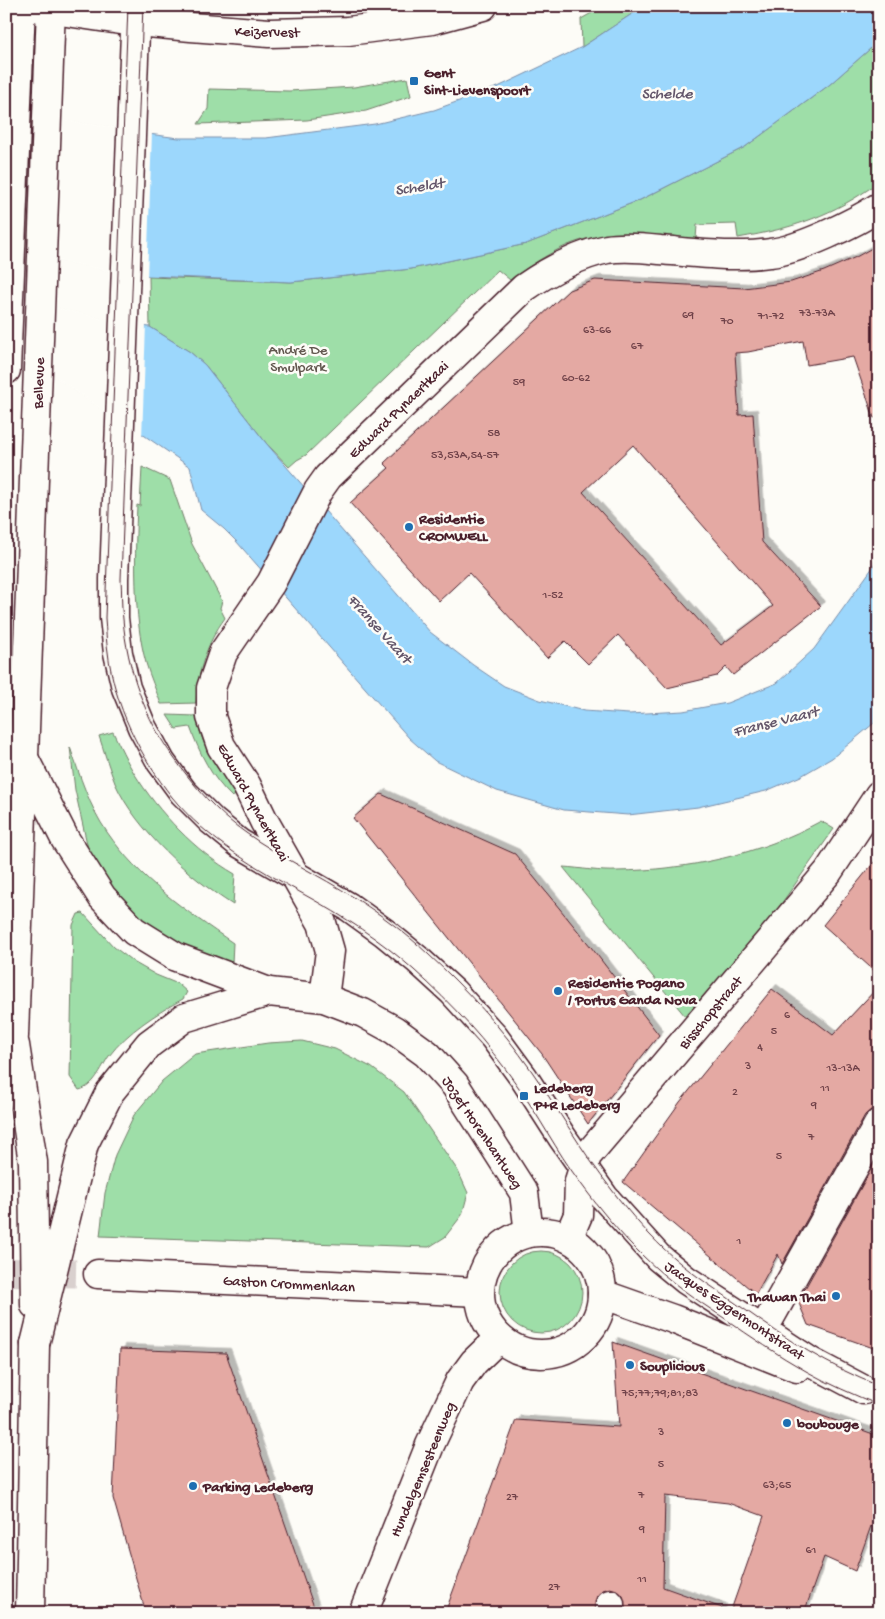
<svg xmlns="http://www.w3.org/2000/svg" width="885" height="1619" viewBox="0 0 885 1619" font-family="'Gochi Hand',sans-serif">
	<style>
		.green { fill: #9edea8; stroke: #747e6a }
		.water { fill: #9cd7fc; stroke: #7b8da8 }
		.pier { fill: #fdfcf7 }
		.building { fill: #e4a9a3; stroke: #4a1f2b; fill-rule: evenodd; filter: url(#shadow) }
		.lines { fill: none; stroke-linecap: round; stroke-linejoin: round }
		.minor-tunnel { stroke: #d9d0ce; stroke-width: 28; stroke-dasharray: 28 14; stroke-linecap: butt }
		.minor-casing { stroke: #4a1f2b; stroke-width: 31 }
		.major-casing { stroke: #4a1f2b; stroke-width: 31 }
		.highway-casing { stroke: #4a1f2b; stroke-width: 31 }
		.minor { stroke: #fdfcf7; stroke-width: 28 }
		.major { stroke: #fdfcf7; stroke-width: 28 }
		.highway { stroke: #fdfcf7; stroke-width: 28 }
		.tram { stroke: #4a1f2b; stroke-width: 1 }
		.poi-dot { fill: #1f6fb2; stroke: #fdfcf7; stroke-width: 2 }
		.labels { text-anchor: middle; stroke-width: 5; stroke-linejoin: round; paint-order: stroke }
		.number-label { font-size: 12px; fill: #704249 }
		.street-label { font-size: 15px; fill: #4a1f2b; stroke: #fdfcf7 }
		.poi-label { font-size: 15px; font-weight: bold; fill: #4a1f2b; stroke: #fdfcf7; text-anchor: start }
		.park-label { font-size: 15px; fill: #635850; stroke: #fdfcf7 }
		.water-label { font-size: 16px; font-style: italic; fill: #63566a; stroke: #fdfcf7 }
	</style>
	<defs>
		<filter id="shadow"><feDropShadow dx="4.5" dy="-4.5" stdDeviation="0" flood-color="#0004"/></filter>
	</defs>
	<rect width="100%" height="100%" fill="#fdfcf7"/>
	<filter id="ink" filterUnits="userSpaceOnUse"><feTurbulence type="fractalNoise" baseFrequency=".02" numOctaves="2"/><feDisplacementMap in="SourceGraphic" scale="10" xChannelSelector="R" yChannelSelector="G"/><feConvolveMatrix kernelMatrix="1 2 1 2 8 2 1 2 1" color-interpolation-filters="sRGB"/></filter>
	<g filter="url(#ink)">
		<g class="green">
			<polygon points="604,6 644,6 582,47 581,19"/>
			<path d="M 879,41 L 879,182 C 832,216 794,228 738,238 L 736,224 L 697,225 L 696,239 C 666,238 636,235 607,236 C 571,237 538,260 510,280 L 498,270 L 306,455 L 297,460 L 289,467 L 266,443 L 205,365 L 190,352 L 150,327 L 149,277 L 291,282 L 411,269 L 526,244 L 640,200 L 745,147 L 829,85 Z"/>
			<polygon points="407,78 411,96 366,111 307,120 198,124 208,109 209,89 289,91 354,87"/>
			<path d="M 142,467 L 170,480 L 192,544 L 222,601 L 220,608 L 225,618 C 207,642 197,673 196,703 L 161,704 C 156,690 150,677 146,663 C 133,617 135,553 137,505 L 140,506 Z"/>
			<path d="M 167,715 L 196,716 C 203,749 216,769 238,794 L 232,797 C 211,777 200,754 190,727 L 176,729 Z"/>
			<path d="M 113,732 C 120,746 126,760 134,773 C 159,813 195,851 235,874 L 233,905 C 190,878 136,830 115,783 C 109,768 104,751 99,736 Z"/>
			<path d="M 70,747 C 80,776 89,806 107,832 C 139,879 186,911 233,943 L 232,963 L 211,960 L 161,938 L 116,900 L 89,853 L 75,790 Z"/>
			<path d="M 821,821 L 834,829 L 762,931 L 685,1016 L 563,867 C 581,868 600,872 617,871 C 688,870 759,855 821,821 Z"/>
			<path d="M 83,913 L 114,947 L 135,963 L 156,975 L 178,984 L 187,992 L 183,999 C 157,1013 127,1032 109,1056 C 101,1068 94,1087 79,1090 L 70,1077 L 73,925 L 78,914 Z"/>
			<polygon points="302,1041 335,1049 371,1067 404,1092 458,1171 468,1193 462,1215 445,1237 429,1247 100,1236 105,1193 115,1155 134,1115 162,1081 195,1054 268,1043"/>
			<circle cx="541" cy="1292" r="41"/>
		</g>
		<g class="water">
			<polygon points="644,6 879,6 879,41 829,85 745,147 640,200 526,244 411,269 291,282 149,276 6,247 72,124 179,138 266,138 375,124 434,110 498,87 582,47"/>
			<polygon points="103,322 150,327 190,352 205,365 266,443 430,632 473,665 504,686 540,700 584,711 629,714 683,711 727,703 777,683 814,649 873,567 879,551 879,719 832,758 801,776 766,791 698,807 628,815 564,810 497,791 435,761 409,738 236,541 224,529 201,510 190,467 45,367"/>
		</g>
		<g class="pier">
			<polygon points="6,109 73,122 152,132 147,279 6,250"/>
			<polygon points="6,295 104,319 146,324 142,438 44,369 6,362"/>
		</g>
		<g class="building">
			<path d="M 879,244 L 879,417 L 874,418 L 853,357 L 807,365 L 803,341 L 748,352 L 735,353 L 739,415 L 753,414 L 762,542 L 821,606 L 733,675 L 726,667 L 717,676 L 667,688 L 618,635 L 588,664 L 565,641 L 547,658 L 469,573 L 439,601 L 350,503 L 389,468 L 384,463 L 569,290 L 595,280 L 744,288 L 791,282 L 824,271 L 856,257 ZM 633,445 L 773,606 L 721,645 L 583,492 Z"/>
			<polygon points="381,794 515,854 591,947 659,1035 588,1124 542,1054 353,818"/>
			<polygon points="879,856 879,975 823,925"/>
			<polygon points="879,986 879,1107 871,1110 865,1115 782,1264 778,1254 756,1294 623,1182 680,1102 772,989 833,1035"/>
			<polygon points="879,1155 879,1350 808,1325 798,1301"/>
			<polygon points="613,1342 879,1436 879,1529 871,1526 855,1571 824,1557 804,1613 730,1613 764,1516 728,1503 665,1496 663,1587 722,1608 721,1613 626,1613 623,1596 617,1590 610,1588 603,1590 597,1596 594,1613 445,1613 516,1420 619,1427"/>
			<polygon points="120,1349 226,1353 316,1613 146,1613 113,1498"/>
		</g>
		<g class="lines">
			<polyline class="minor-tunnel" points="6,1272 98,1274"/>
			<g class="minor-casing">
				<g id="minor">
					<polyline points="136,6 114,579 114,618 118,653 126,688 142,727 161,762 183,792 212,821 239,843 349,907 385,933 418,960 453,992 494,1037 524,1078 562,1137 604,1197 658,1257 686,1280 811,1362 864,1390"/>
					<path d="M 324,998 L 330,951 L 322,923 L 264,821 L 247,786 L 221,746 L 211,717 L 211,688 L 223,653 L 271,583 L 318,491 L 328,477 L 524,288 C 550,270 576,256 607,249 C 624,246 643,248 660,250 C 697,253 734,258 770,253 C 799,250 855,223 879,207"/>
					<polyline points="568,1238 578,1215 579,1181 587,1156 828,872 879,795"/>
					<polyline points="98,1274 479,1292"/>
					<polyline points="602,1294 673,1319 797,1368"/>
					<polyline points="750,1343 756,1340 766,1325 879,1123"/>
					<polyline points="610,1604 610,1613"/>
				</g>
			</g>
			<g class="major-casing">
				<g id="major">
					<polyline points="33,7 127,21 191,27 269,33 348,31 432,20 483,6"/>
					<polyline points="26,762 65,839 102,897 134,931 176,957 269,992 324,998 363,1013 394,1030 427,1054 455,1085 524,1193 529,1233"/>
					<polyline points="15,1045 33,1162 35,1305"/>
					<polyline points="6,1068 14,1036 51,6"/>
					<circle cx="541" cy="1293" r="61"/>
					<polyline points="35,1344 84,1144 110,1092 149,1044 184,1018 269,992"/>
					<polyline points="363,1613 430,1445 454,1394 460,1381 474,1362 499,1338"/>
				</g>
			</g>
			<g class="highway-casing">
				<g id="highway">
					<polyline points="6,370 21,6"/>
					<polyline points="30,1613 35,1344"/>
				</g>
			</g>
			<use href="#minor" class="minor"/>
			<use href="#major" class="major"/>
			<use href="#highway" class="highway"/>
			<g class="tram">
				<path d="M 128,6 L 105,618 C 106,629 106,641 108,652 C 114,705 140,756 172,797 C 208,841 257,868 305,895 C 343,916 381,940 414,970 C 452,1004 487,1042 517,1085 C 539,1116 556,1150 579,1181 C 598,1207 619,1233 642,1255 C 667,1280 695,1299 724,1318 C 751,1337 778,1355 806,1371 C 829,1384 854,1395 879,1405"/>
				<path d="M 143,6 L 121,579 C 122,592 121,606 123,619 C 127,668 145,719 174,758 C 194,786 217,813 246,833 C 280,857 319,875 355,898 C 380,914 406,933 428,954 C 466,989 502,1028 531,1070 C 559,1110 582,1152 612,1190 C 630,1214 651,1238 674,1258 C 696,1277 720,1292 744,1309 C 786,1339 830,1367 879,1386"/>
			</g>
		</g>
	</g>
	<g class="poi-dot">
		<rect x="409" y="76" width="10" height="10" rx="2.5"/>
		<circle cx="409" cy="527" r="5"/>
		<circle cx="558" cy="991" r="5"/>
		<rect x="519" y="1091" width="10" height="10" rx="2.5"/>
		<circle cx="836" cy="1296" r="5"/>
		<circle cx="630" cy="1365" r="5"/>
		<circle cx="787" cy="1423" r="5"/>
		<circle cx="193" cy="1486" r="5"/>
	</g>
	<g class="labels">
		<g class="number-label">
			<text x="817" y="316">73-73A</text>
			<text x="688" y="318">69</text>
			<text x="771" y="319">71-72</text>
			<text x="727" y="324">70</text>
			<text x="597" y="333">63-66</text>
			<text x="637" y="349">67</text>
			<text x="576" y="381">60-62</text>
			<text x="519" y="385">59</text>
			<text x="494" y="436">58</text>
			<text x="465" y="458">53,53A,54-57</text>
			<text x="553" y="598">1-52</text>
			<text x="787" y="1018">6</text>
			<text x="774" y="1034">5</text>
			<text x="760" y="1050">4</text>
			<text x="748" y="1069">3</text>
			<text x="843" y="1071">13-13A</text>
			<text x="825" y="1091">11</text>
			<text x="735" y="1095">2</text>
			<text x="814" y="1108">9</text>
			<text x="811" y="1140">7</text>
			<text x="779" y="1159">5</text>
			<text x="739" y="1244">1</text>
			<text x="660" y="1396">75;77;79;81;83</text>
			<text x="661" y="1435">3</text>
			<text x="661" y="1467">5</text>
			<text x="777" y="1488">63;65</text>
			<text x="641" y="1498">7</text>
			<text x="512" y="1500">27</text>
			<text x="642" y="1532">9</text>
			<text x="811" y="1553">61</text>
			<text x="642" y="1582">11</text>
			<text x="554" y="1590">27</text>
		</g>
		<g class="street-label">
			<text transform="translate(267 31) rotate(1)" y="5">Keizervest</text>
			<text transform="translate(38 383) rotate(-88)" y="5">Bellevue</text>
			<text transform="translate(398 409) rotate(-44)" y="5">Edward Pynaertkaai</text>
			<text transform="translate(254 802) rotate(61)" y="5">Edward Pynaertkaai</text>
			<text transform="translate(710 1012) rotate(-50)" y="5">Bisschopstraat</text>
			<text transform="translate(483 1132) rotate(56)" y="5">Jozef Horenbantweg</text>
			<text transform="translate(289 1283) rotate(3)" y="5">Gaston Crommenlaan</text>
			<text transform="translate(735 1310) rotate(34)" y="5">Jacques Eggermontstraat</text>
			<text transform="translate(422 1469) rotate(-67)" y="5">Hundelgemsesteenweg</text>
		</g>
		<g class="poi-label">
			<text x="424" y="77">Gent<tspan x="424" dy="17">Sint-Lievenspoort</tspan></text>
			<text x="419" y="523">Residentie<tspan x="419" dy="17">CROMWELL</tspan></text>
			<text x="568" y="987">Residentie Pogano<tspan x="568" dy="17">/ Portus Ganda Nova</tspan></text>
			<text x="534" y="1092">Ledeberg<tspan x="534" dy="17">P+R Ledeberg</tspan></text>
			<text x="826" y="1301" text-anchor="end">Thawan Thai</text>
			<text x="640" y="1370">Souplicious</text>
			<text x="797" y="1428">boubouge</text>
			<text x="203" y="1491">Parking Ledeberg</text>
		</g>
		<g class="park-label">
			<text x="298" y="354">André De<tspan x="298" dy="17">Smulpark</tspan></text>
		</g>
		<g class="water-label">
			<text x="667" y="98">Schelde</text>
			<text transform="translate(419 185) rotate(-9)" y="6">Scheldt</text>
			<text transform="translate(381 628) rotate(48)" y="6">Franse Vaart</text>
			<text transform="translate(775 720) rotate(-14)" y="6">Franse Vaart</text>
		</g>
	</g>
	<rect width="885" height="1619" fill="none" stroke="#fdfcf7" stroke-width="25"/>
	<rect x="12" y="12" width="860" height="1594" fill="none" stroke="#4a1f2b" stroke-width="2" filter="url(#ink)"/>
</svg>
